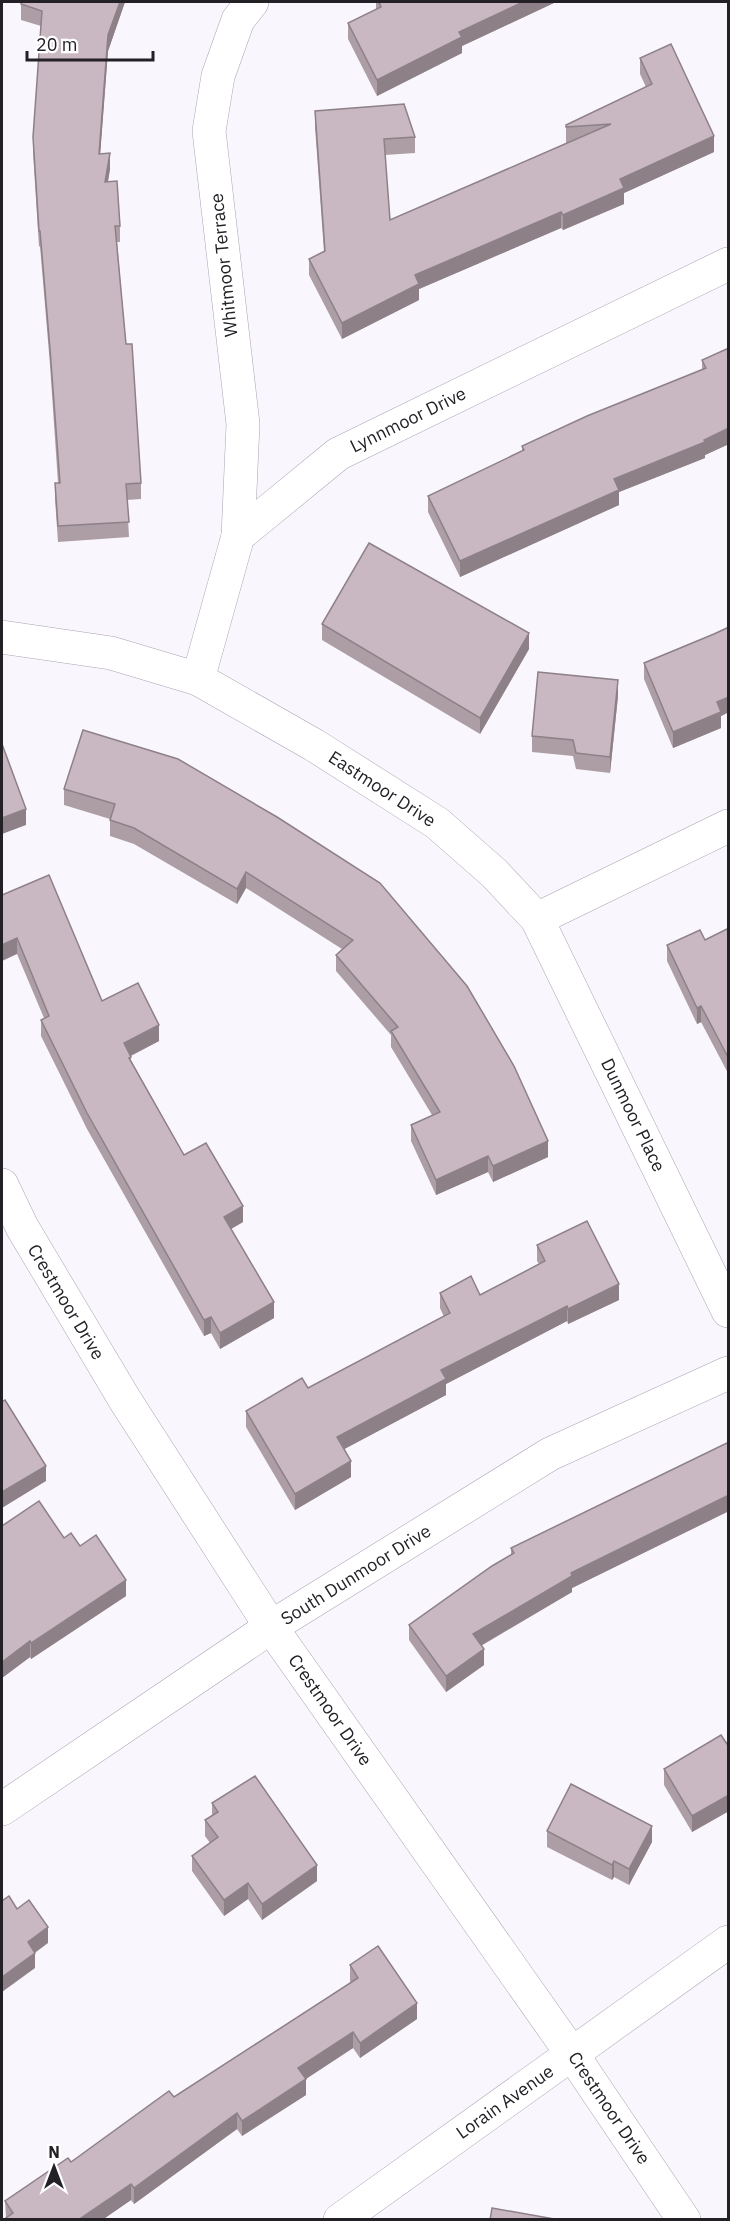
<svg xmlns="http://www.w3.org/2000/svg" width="730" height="2221" viewBox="0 0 730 2221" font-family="'IBM Plex Sans',sans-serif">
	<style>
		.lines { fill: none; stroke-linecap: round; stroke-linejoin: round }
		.minor-casing { stroke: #aba4b4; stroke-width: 34 }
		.minor { stroke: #fff; stroke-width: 33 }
		.wall { fill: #ad9ea6 }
		.shaded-wall { fill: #8d8187 }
		.building { fill: #c9b8c1; stroke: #8d8187; stroke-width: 1.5 }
		.labels { text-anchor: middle; stroke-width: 5; stroke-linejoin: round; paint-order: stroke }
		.street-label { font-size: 18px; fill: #232026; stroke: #fff }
	</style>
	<rect width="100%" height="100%" fill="#faf6fd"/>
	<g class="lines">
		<g class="minor-casing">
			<g id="minor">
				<polyline points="238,536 243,424 209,131 218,76 238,20 252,2"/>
				<polyline points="2,637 111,653 198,679 314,745 437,823 494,873 537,919 728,1311"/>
				<polyline points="198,679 238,536 338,454 728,264"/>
				<polyline points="537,919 728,826"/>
				<polyline points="2,1185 22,1227 125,1400 271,1627 572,2054 684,2220"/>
				<polyline points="2,1809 271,1627 550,1454 728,1373"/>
				<polyline points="340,2220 728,1942"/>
			</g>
		</g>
		<use href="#minor" class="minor"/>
	</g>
	<g class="wall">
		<polygon points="125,2 108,51 100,154 110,169 108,182 120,226 120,242 117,242 126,344 141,483 141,499 127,500 129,537 58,542 55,499 55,483 58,483 50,365 40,246 39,247 33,152 33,137 41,26 21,20 21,4"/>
		<polygon points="376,2 556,2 462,46 462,53 377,96 348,39 348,23 376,9"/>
		<polygon points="640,58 714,152 624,193 624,204 563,230 561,228 419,289 419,300 342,339 309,275 309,259 324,252 315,127 315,111 415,137 415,153 385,155 390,220 566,143 566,125 646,87 640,74"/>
		<polygon points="729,348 729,444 705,455 705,458 619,492 619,505 460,577 428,512 428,496 522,451 522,446 702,370 702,360"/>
		<polygon points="322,624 529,649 480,734 322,640"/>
		<polygon points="729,627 729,712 721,716 721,728 673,748 644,679 644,663 714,634"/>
		<polygon points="618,696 610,773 576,769 573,756 532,752 532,736"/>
		<polygon points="64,789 277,817 548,1157 493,1182 488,1172 436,1195 411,1141 411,1125 432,1115 391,1047 391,1035 336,971 336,955 342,949 246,888 237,904 134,844 110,836 110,819 64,805"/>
		<polygon points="2,895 102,1001 159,1041 131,1056 131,1060 184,1155 243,1222 231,1229 274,1318 220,1349 211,1333 204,1336 87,1129 41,1036 41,1020 44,1018 17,954"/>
		<polygon points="729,928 729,1075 701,1022 697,1024 667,961 667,945 705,940"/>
		<polygon points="537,1245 619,1300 568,1324 567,1321 446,1384 446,1395 344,1449 351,1477 295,1510 246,1427 246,1411 308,1388 444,1317 440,1308 440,1293 480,1295 539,1264 537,1261"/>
		<polygon points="729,1442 729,1511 572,1588 572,1592 481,1646 484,1665 446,1692 409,1640 409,1625 511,1555 511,1548"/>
		<polygon points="64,1538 80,1546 126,1596 31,1659 30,1657 2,1678"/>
		<polygon points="729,1747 729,1811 692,1832 664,1785 664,1769"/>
		<polygon points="212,1803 317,1881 262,1920 248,1899 224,1916 192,1871 192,1856 210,1843 205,1836 205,1820 212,1815"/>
		<polygon points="547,1831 652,1842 629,1885 614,1877 612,1880 547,1847"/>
		<polygon points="350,1965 417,2019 360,2058 353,2048 306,2079 306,2095 242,2136 237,2129 134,2204 131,2200 102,2220 3,2220 6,2218 5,2201 71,2162 174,2097 351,1983 350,1981"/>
	</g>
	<g class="shaded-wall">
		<polygon points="120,2 125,2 108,51 99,170 99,154 108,35"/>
		<polygon points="523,2 556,2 462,46 462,53 377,96 377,80 459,32"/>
		<polygon points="714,136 714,152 624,193 624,204 563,230 563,215 620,179"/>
		<polygon points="110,153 110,169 105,198 105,182"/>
		<polygon points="561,212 561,228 419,289 419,300 342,339 342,323 415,275"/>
		<polygon points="729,428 729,444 705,455 705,458 619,492 619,505 460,577 460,561 614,479"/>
		<polygon points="529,633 529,649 480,734 480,718"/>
		<polygon points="618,680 618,696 610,773 610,757"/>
		<polygon points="729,697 729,712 721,716 721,728 673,748 673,732 717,702"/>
		<polygon points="26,809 26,825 2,834 2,818"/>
		<polygon points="246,872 246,888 237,904 237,889"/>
		<polygon points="17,938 17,954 2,961 2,945"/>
		<polygon points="701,1006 701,1022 697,1024 697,1008"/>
		<polygon points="159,1025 159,1041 124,1059 124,1043"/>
		<polygon points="548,1141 548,1157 493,1182 493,1166"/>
		<polygon points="488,1156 488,1172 436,1195 436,1180"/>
		<polygon points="243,1206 243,1222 224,1233 224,1217"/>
		<polygon points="619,1284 619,1300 568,1324 568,1309"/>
		<polygon points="274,1302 274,1318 220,1349 220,1333"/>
		<polygon points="567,1306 567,1321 446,1384 446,1395 337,1453 337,1437 441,1370"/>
		<polygon points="211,1317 211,1333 204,1336 204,1320"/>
		<polygon points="351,1461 351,1477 295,1510 295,1494"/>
		<polygon points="46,1466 46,1481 2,1508 2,1492"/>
		<polygon points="729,1495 729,1511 572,1588 572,1592 473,1650 473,1634 571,1573"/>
		<polygon points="126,1580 126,1596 31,1659 31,1643"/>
		<polygon points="30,1641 30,1657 2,1678 2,1662"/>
		<polygon points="484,1649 484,1665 446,1692 446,1676"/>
		<polygon points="729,1795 729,1811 692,1832 692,1816"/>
		<polygon points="652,1826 652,1842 629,1885 629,1869"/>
		<polygon points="614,1861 614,1877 612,1880 612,1865"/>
		<polygon points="317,1865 317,1881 262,1920 262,1904"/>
		<polygon points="248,1883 248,1899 224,1916 224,1900"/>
		<polygon points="48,1927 48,1943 28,1958 28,1942"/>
		<polygon points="35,1953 35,1968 2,1992 2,1977"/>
		<polygon points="417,2003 417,2019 360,2058 360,2043"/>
		<polygon points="353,2032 353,2048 298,2084 298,2068"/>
		<polygon points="306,2079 306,2095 242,2136 242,2121"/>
		<polygon points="237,2113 237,2129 134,2204 134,2188"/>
		<polygon points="131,2184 131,2200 102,2220 78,2220"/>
	</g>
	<g class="building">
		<polygon points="21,2 120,2 108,35 99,154 110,153 105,182 117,181 120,226 115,226 126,344 132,344 141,483 126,484 129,522 58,526 55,483 60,483 50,349 40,231 39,231 33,137 42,11 21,4"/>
		<polygon points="379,2 523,2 459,32 462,37 377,80 348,23 381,7"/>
		<polygon points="671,44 714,136 620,179 624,188 563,215 561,212 415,275 419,284 342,323 309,259 325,251 315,111 404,104 415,137 384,139 390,220 611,124 566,127 566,125 652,84 640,58"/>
		<polygon points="729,348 729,428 704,440 705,442 614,479 619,490 460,561 428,496 524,450 522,446 587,416 706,368 702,360"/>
		<polygon points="369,543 529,633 480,718 322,624"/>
		<polygon points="729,627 729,697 717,702 721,712 673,732 644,663 714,634"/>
		<polygon points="538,672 618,680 610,757 576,753 573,740 532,736"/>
		<polygon points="83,730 178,759 277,817 380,883 467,986 514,1066 548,1141 493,1166 488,1156 436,1180 411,1125 440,1112 391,1031 398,1027 336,955 353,940 246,872 237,889 134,828 110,820 115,804 64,789"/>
		<polygon points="2,744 26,809 2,818"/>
		<polygon points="49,875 102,1001 138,983 159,1025 124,1043 131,1057 129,1058 184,1155 206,1143 243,1206 224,1217 274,1302 220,1333 211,1317 204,1320 87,1113 41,1020 49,1016 17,938 2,945 2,895"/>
		<polygon points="729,928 729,1059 701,1006 697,1008 667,945 700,930 705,940"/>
		<polygon points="587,1221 619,1284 568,1309 567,1306 441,1370 446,1379 337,1437 351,1461 295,1494 246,1411 302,1378 308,1388 450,1313 440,1293 471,1276 480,1295 545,1261 537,1245"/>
		<polygon points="5,1400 46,1466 2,1492 2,1402"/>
		<polygon points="729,1442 729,1495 571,1573 572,1576 473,1634 484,1649 446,1676 409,1625 492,1566 514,1553 511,1548"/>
		<polygon points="39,1501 64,1538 71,1533 80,1546 96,1535 126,1580 31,1643 30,1641 2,1662 2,1526"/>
		<polygon points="721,1735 729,1747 729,1795 692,1816 664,1769"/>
		<polygon points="255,1776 317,1865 262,1904 248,1883 224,1900 192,1856 218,1837 205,1820 218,1812 212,1803"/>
		<polygon points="571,1784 652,1826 629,1869 614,1861 612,1865 547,1831"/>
		<polygon points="9,1896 17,1909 29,1900 48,1927 28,1942 35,1953 2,1977 2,1901"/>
		<polygon points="378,1946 417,2003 360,2043 353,2032 298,2068 306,2079 242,2121 237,2113 134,2188 131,2184 78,2220 3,2220 13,2213 5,2201 68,2158 71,2162 169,2091 174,2097 358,1978 350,1965"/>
		<polygon points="492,2208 560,2220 490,2220"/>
	</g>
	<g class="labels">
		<g class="street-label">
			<text transform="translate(224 265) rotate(-96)" y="6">Whitmoor Terrace</text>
			<text transform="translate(408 420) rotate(-26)" y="6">Lynnmoor Drive</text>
			<text transform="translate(382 789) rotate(33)" y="6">Eastmoor Drive</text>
			<text transform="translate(633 1115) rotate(64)" y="6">Dunmoor Place</text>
			<text transform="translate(66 1302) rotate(59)" y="6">Crestmoor Drive</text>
			<text transform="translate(356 1575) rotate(-32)" y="6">South Dunmoor Drive</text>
			<text transform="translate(330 1710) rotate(55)" y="6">Crestmoor Drive</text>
			<text transform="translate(505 2102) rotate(-35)" y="6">Lorain Avenue</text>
			<text transform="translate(609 2108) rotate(56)" y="6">Crestmoor Drive</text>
		</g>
	</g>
	<rect width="730" height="2221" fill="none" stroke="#232026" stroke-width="6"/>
	<g transform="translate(54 2167)" stroke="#ffffff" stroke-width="4.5" paint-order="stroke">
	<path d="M0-4.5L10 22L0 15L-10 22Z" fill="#232026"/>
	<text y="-9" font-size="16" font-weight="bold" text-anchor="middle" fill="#232026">N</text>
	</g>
	<path d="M27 51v9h126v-9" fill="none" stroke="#232026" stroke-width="3"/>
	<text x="36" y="51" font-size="18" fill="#232026" stroke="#ffffff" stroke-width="4.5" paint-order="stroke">20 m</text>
</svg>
